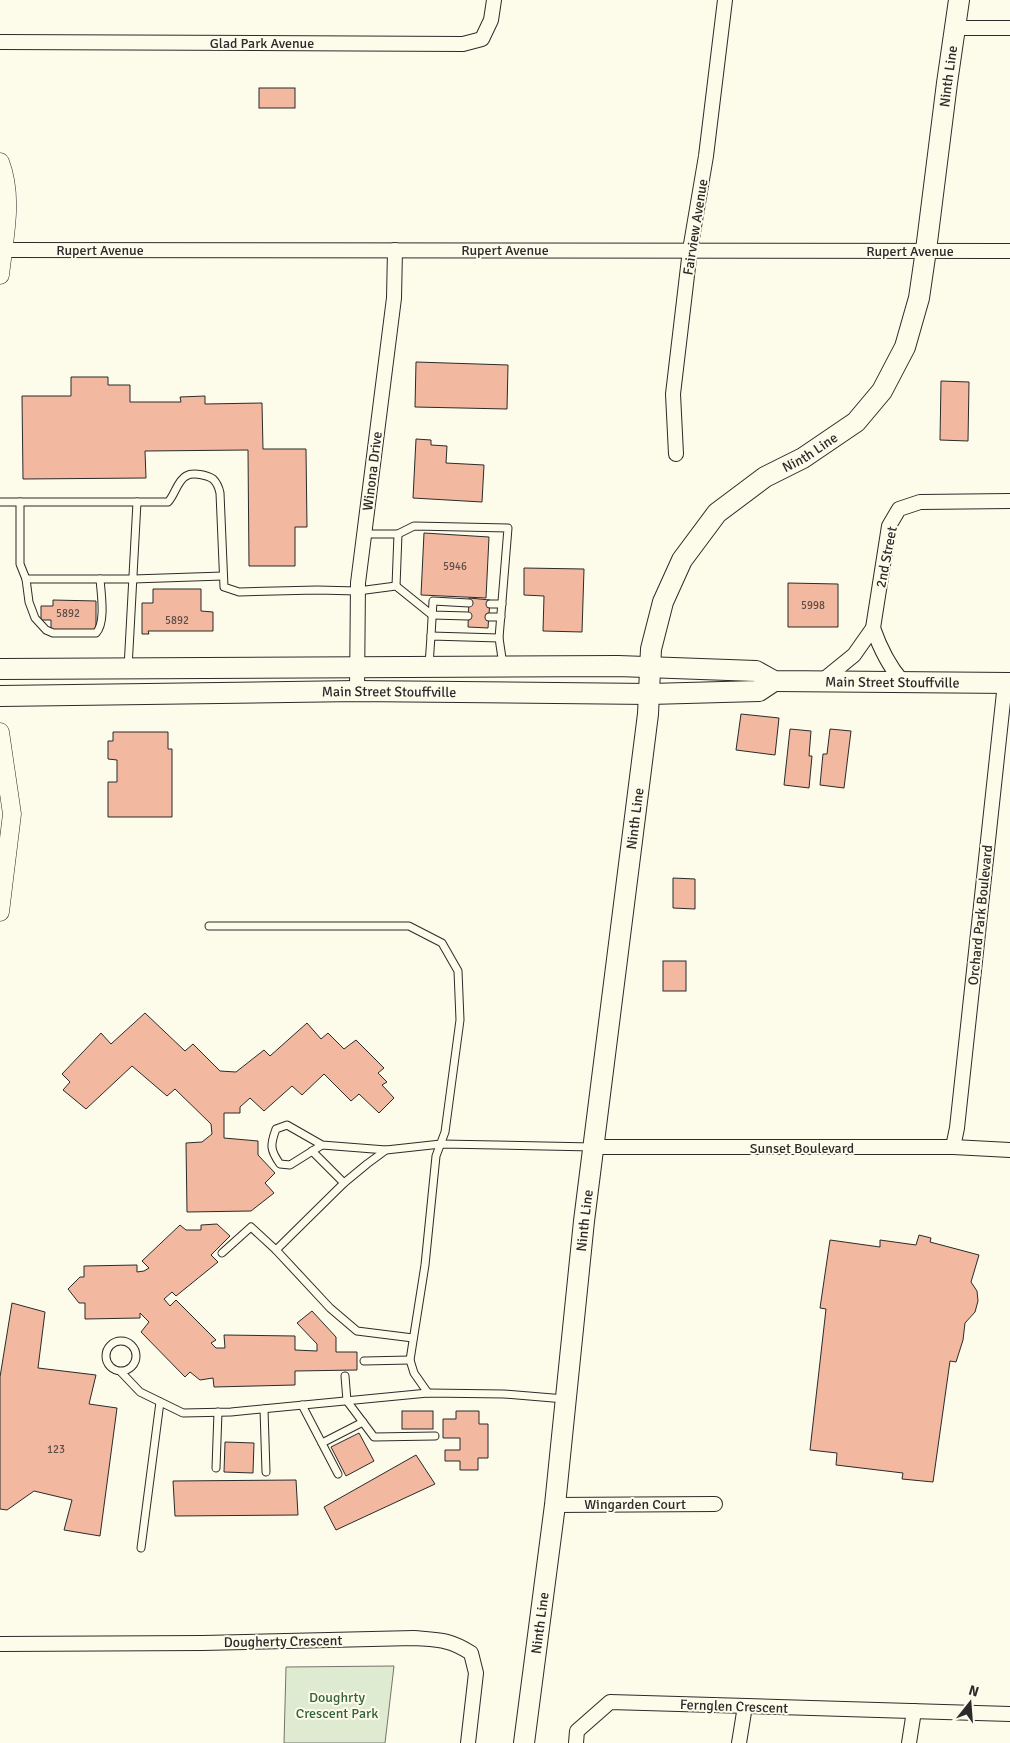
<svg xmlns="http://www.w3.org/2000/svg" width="1010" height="1743" viewBox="0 0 1010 1743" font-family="Signika,sans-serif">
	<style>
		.green { fill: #deebd1; stroke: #74746e }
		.building { fill: #f2b8a0; stroke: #2b2b2b }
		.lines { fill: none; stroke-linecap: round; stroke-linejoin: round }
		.service-casing { stroke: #2b2b2b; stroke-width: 9 }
		.minor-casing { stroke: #2b2b2b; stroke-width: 16 }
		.tertiary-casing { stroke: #2b2b2b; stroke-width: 19 }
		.secondary-casing { stroke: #2b2b2b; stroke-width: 22 }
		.service { stroke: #fdfbea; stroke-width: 7 }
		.minor { stroke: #fdfbea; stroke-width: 14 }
		.tertiary { stroke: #fdfbea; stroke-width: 18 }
		.secondary { stroke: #fdfbea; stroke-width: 20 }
		.labels { text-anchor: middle; stroke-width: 4; stroke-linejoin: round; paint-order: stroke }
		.number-label { font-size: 11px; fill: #5d4e48 }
		.street-label { font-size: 14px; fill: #2b2b2b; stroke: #fdfbea }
		.park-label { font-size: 14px; fill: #34623c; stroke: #fdfbea }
	</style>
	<rect width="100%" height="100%" fill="#fdfbea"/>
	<polygon class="green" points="394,1666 385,1743 284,1743 286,1667"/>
	<g class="building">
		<rect x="259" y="88" width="36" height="20"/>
		<polygon points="416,362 508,365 507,409 415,407"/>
		<polygon points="71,377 108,377 108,385 130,385 130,402 181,402 180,397 205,396 205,404 262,403 263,449 306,449 307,527 295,527 295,566 249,566 248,450 145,451 146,478 23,479 22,396 71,396"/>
		<polygon points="941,381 969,382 968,441 940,440"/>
		<polygon points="416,439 431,440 431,445 447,446 446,463 484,465 482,502 413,498"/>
		<polygon points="424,533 489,537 486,598 421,595"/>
		<polygon points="524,568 584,569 582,632 543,631 544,596 524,595"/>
		<polygon points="788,583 838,584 838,627 788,627"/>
		<polygon points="153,589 201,589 201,611 213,612 213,631 148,631 149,634 142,634 142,603 153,603"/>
		<polygon points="469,598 490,600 488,628 468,627"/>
		<polygon points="53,600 96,601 96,631 51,630 51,620 41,620 41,606 53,606"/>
		<polygon points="741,714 779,718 775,755 736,750"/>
		<polygon points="790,729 811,731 809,756 812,756 809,788 784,785"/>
		<polygon points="830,729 851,731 844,788 820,785 823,754 827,754"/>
		<polygon points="113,732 168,732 168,749 172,749 172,817 108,817 108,782 117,782 117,760 108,759 108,741 113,741"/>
		<polygon points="673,878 695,879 695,909 673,908"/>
		<rect x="663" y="961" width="23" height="30"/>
		<polygon points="145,1013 185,1051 193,1044 220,1071 236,1072 264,1050 270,1056 307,1023 321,1039 328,1033 344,1049 356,1040 384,1068 378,1073 387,1082 382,1085 394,1098 379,1113 359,1094 351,1101 324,1074 302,1095 292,1086 264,1111 250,1098 240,1107 240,1113 224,1113 224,1138 258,1141 258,1155 275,1173 265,1183 274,1193 251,1211 187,1212 186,1143 202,1142 212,1134 211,1124 175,1089 167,1096 132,1066 86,1109 63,1090 70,1082 62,1074 101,1033 111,1044"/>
		<polygon points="217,1224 230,1236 211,1255 218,1262 176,1296 172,1292 164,1299 170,1306 176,1300 216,1340 211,1343 216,1348 225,1348 224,1335 295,1336 295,1350 317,1351 317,1344 297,1323 312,1311 336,1337 336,1352 357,1352 357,1370 295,1371 295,1385 214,1387 213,1378 200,1380 190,1372 185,1377 141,1332 149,1322 140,1313 140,1318 85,1319 85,1303 79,1303 68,1289 80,1277 84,1277 84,1266 137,1265 137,1272 144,1271 149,1268 142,1261 180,1225 186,1230 201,1230 201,1225"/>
		<polygon points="919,1235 931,1238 930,1242 979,1255 971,1282 977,1291 978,1301 975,1312 965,1323 963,1340 956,1362 950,1361 933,1482 902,1479 903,1473 836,1465 837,1453 810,1450 826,1309 820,1308 830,1240 880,1247 880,1240 916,1245"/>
		<polygon points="12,1303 45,1312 38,1368 96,1375 89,1404 117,1408 100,1536 64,1530 72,1500 34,1491 7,1510 0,1509 0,1377"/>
		<rect x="402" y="1411" width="31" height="18"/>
		<polygon points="456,1411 479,1411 479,1424 488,1424 488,1458 478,1458 478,1470 460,1470 460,1461 445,1461 445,1450 460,1450 460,1438 443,1438 443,1419 456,1419"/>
		<polygon points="359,1433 374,1461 346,1476 331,1447"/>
		<polygon points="225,1442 254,1443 253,1473 224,1472"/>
		<polygon points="416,1455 435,1484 336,1530 324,1507"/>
		<polygon points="296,1480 298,1515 175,1516 173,1481"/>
	</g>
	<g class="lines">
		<g class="service-casing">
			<g id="service">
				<path d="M 0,502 L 168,502 C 175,495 177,481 186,476 C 193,472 207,475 213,479 C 217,483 219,488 220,493 L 224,587 L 239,592 L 317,590 L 358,591 L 396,586 L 432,615 L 468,616"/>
				<path d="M 20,502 L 20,564 L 26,579 L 29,602 L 35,618 L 46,630 L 53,633 L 96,633 C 106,623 101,593 100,579"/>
				<polyline points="364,534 398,534 396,586"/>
				<polyline points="398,534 414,526 508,528 499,638"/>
				<polyline points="26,579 133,579 223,576"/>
				<polyline points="490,604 502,604"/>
				<polyline points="489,617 501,617"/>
				<polyline points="431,636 433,601 469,603"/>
				<polyline points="429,665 431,636 499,638 503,665"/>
				<polyline points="128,668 137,502"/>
				<polyline points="209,926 409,926 442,943 458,971 460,1020 445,1132 436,1156 425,1265 410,1360 414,1373 428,1393"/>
				<path d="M 322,1145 L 290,1165 L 280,1164 C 270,1150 270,1145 276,1129 L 287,1125 L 322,1145 L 386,1150"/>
				<polyline points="312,1151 344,1183"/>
				<polyline points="222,1253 251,1227 276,1250"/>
				<polyline points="413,1338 357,1331 330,1308 276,1250 344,1183 367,1164 386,1150 441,1144 593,1147"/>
				<circle cx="121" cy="1356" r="15"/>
				<polyline points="364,1361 410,1360"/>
				<polyline points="121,1372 140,1392 183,1413 231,1412 428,1393 504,1394 565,1399"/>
				<polyline points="345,1376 347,1401 374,1437 435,1436"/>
				<polyline points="302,1405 338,1474"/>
				<polyline points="264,1409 266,1472"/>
				<polyline points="322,1443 363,1422"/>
				<polyline points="216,1468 218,1412"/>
				<polyline points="141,1548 160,1402"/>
			</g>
		</g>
		<g class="minor-casing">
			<g id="minor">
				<polyline points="955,28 1010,28"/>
				<polyline points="0,42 463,44 482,39 491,20 494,0"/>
				<polyline points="0,250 1010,251"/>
				<polyline points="676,454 673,394 690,250 706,156 725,0"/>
				<path d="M 873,628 C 880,648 888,665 902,681"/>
				<polyline points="822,681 854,655 873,628 889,526 899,509 920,502 1010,501"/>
				<polyline points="357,691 358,583 394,298 395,250"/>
				<polyline points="594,1147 953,1147 1010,1150"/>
				<polyline points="953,1147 957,1128 1005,683"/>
				<polyline points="555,1505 715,1504"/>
				<path d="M 0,1644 L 203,1643 L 414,1638 C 439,1640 449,1639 471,1653 L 476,1673 L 468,1743"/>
				<polyline points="576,1743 577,1731 610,1702 1010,1714"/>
				<polyline points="739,1743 745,1706"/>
				<polyline points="909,1743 914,1711"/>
			</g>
		</g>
		<g class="tertiary-casing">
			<g id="tertiary">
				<path d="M 0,162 C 14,198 4,238 0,275"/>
				<polyline points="0,732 12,814 0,912"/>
			</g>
		</g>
		<g class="secondary-casing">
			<g id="secondary">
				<path id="s1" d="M 0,669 L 618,666 L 756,671 L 774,681 L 1010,683"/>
				<path id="s2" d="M 0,696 L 357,691 L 650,694 L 759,691 L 774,681"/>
				<path id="s3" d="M 524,1743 L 555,1505 L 584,1221 L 648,714 L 651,649 L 663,602 L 682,560 L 717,513 L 765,477 L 803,458 L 856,422 L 882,391 L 905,347 L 919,298 L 926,250 L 947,83 L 959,0"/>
			</g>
		</g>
		<use href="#service" class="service"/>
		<use href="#minor" class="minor"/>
		<use href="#tertiary" class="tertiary"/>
		<use href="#secondary" class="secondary"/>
	</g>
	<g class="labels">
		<g class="number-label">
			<text x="455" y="570">5946</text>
			<text x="813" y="609">5998</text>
			<text x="68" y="617">5892</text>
			<text x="177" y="624">5892</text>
			<text x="56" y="1453">123</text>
		</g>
		<g class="street-label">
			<text x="262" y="48">Glad Park Avenue</text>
			<text dy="5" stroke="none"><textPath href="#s3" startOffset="1786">Ninth Line</textPath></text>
			<text transform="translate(695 227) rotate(-81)" y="5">Fairview Avenue</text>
			<text x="100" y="255">Rupert Avenue</text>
			<text x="505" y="255">Rupert Avenue</text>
			<text x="910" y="256">Rupert Avenue</text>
			<text dy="5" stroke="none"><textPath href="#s3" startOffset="1366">Ninth Line</textPath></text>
			<text transform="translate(372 471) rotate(-83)" y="5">Winona Drive</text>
			<text transform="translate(886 557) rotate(-79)" y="5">2nd Street</text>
			<text dy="5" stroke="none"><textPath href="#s1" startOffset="895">Main Street Stouffville</textPath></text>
			<text dy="5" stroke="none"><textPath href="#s2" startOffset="389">Main Street Stouffville</textPath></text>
			<text dy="5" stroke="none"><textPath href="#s3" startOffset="931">Ninth Line</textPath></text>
			<text transform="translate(980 915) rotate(-84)" y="5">Orchard Park Boulevard</text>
			<text x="802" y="1153">Sunset Boulevard</text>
			<text dy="5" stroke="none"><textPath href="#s3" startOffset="526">Ninth Line</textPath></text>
			<text x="635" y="1509">Wingarden Court</text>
			<text dy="5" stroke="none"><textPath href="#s3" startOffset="121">Ninth Line</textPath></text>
			<text transform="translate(283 1641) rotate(-1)" y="5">Dougherty Crescent</text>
			<text transform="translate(734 1706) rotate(2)" y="5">Fernglen Crescent</text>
		</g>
		<g class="park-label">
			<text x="337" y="1702">Doughrty<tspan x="337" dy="16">Crescent Park</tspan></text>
		</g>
	</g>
	<g transform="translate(970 1703) rotate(17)" stroke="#fdfbea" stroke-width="4" paint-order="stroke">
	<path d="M0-4L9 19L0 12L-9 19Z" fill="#2b2b2b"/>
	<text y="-8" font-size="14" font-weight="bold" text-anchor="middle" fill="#2b2b2b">N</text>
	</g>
</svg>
